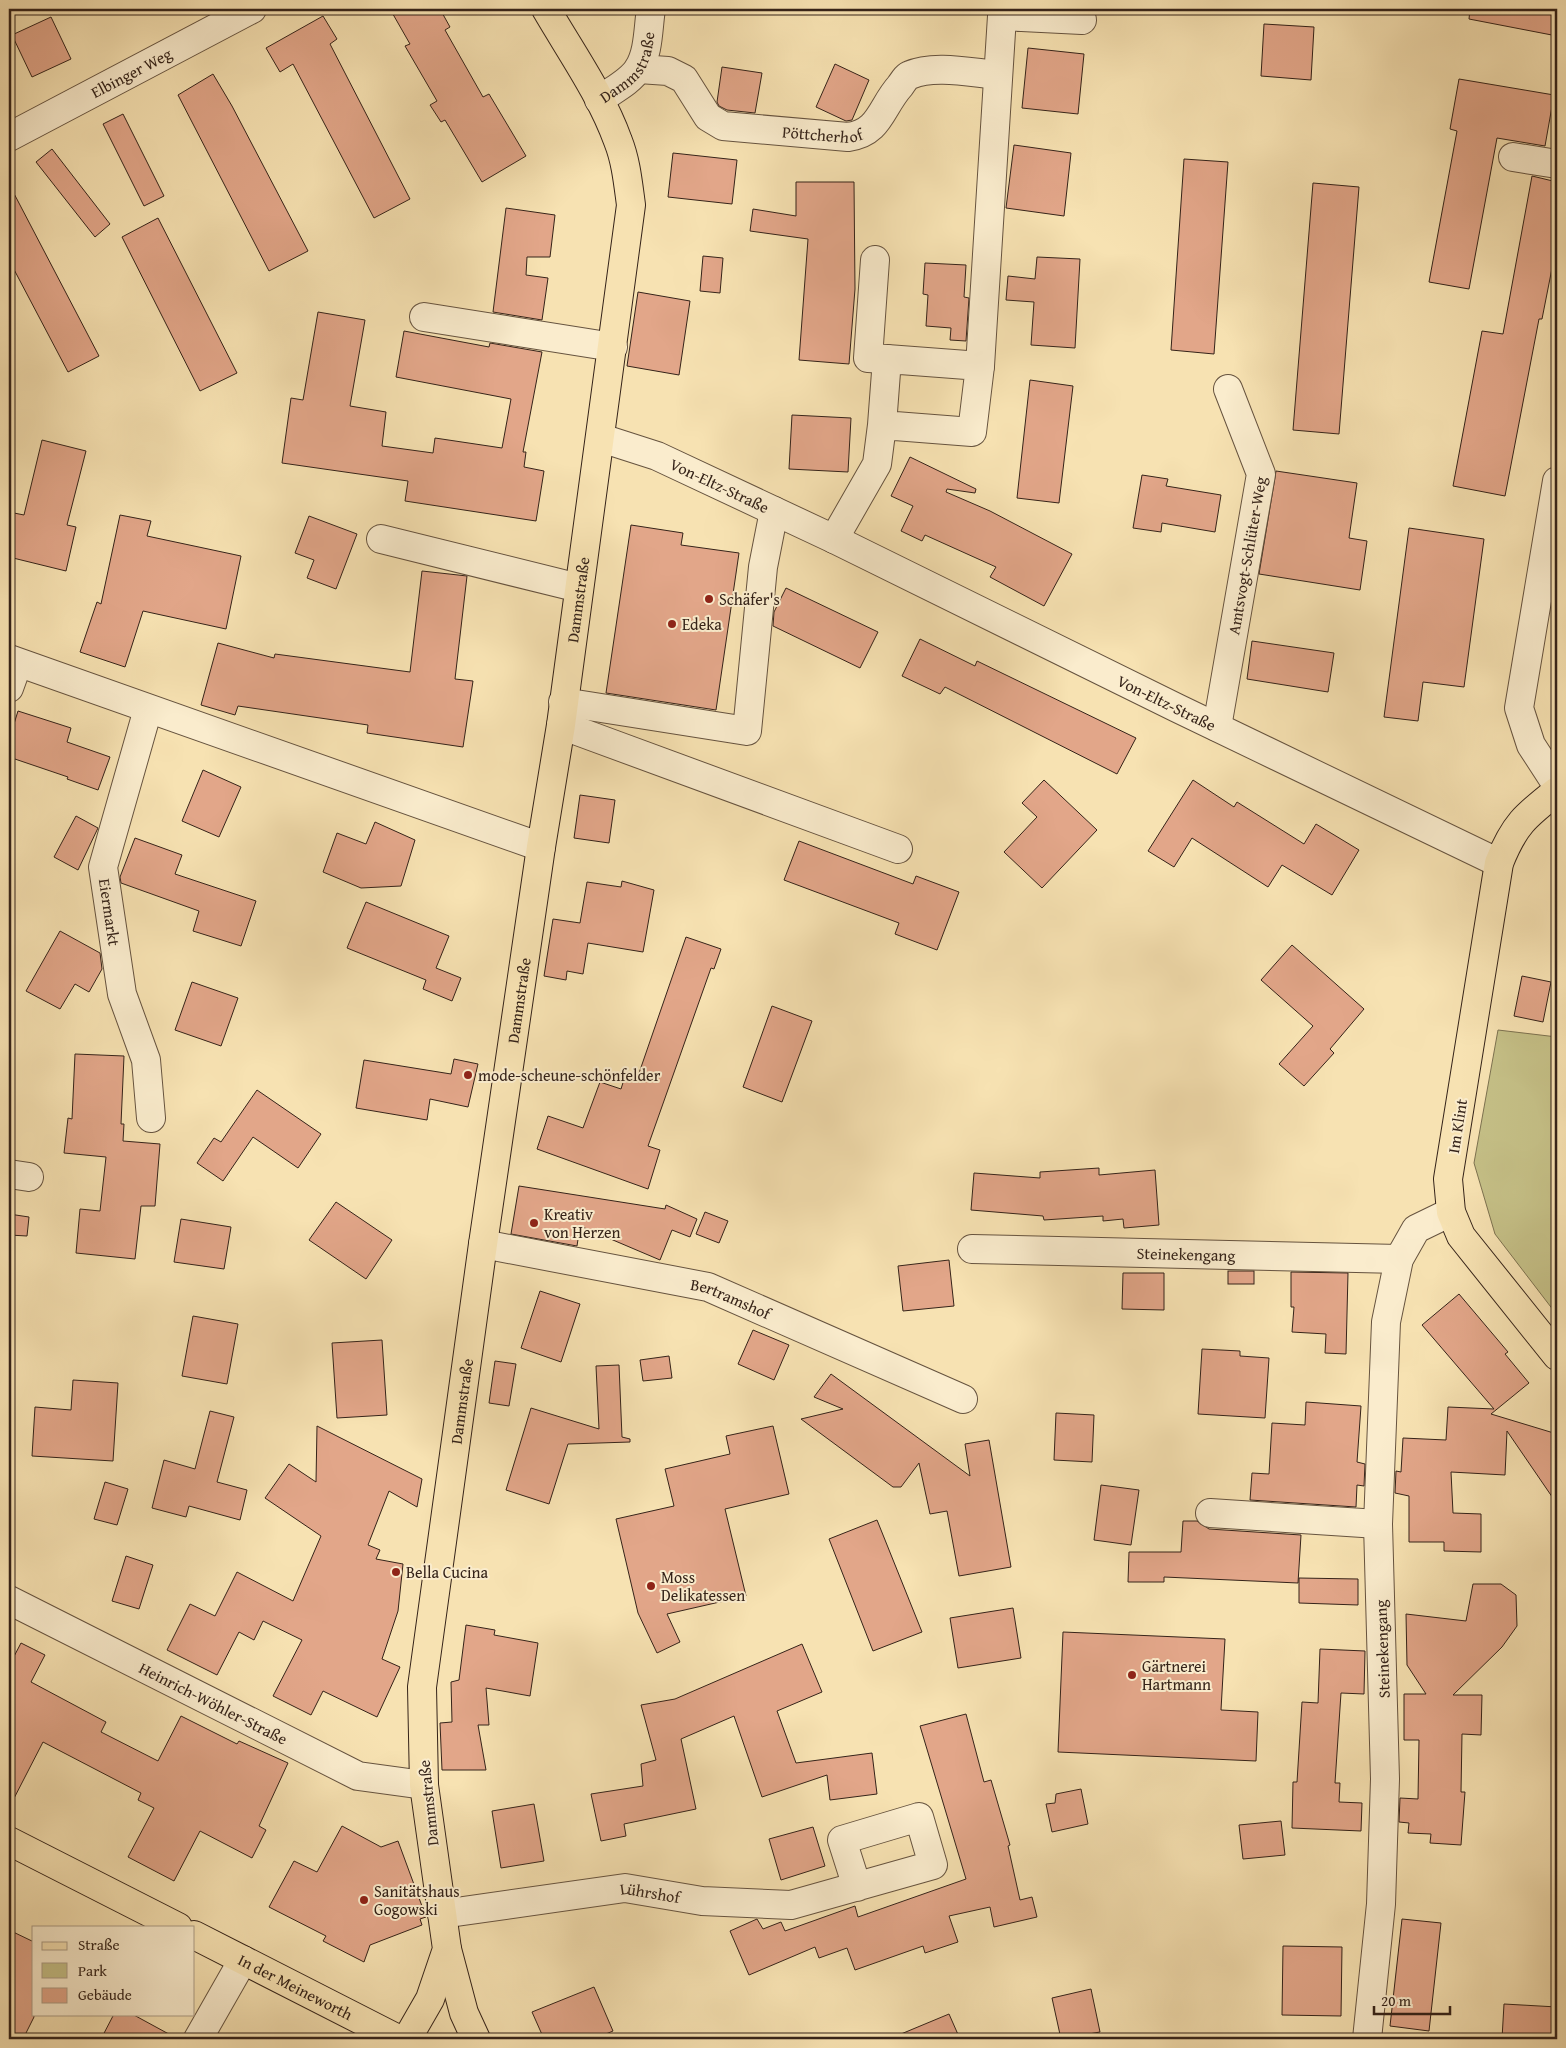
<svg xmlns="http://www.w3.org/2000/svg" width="1566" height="2048" viewBox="0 0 1566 2048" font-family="'Gentium Book Plus',serif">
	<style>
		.green { fill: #c5c087; stroke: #7d7250 }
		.building { fill: #e2a689; stroke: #352319 }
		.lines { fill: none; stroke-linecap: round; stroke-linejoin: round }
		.minor-casing { stroke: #66533f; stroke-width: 30 }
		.major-casing { stroke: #352319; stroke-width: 30 }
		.minor { stroke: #faeccd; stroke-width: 28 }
		.major { stroke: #f7e2b2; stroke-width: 28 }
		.poi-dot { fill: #8f2418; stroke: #faeccd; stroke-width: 2 }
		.labels { text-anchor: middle; stroke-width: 4; stroke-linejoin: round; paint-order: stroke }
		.street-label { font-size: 16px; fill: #352319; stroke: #faeccd }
		.poi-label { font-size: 16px; fill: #352319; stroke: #faeccd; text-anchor: start }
	</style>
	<rect width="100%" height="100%" fill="#f7e2b2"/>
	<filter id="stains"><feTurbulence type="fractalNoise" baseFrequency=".004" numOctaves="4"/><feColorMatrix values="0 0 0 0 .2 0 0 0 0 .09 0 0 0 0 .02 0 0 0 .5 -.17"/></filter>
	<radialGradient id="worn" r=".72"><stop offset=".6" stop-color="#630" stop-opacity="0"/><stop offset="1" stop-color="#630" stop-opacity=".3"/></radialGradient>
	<polygon class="green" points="1498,1030 1557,1037 1557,1315 1495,1234 1474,1163"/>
	<g class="building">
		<polygon points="390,9 440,9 450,27 445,30 483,97 489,94 526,156 482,182 445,120 441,122 430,105 437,101 405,46 410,44"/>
		<polygon points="1470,9 1557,9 1557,36 1469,19"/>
		<polygon points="323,16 337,39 330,44 410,199 374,218 293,64 280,72 266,48"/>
		<polygon points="51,17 71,59 32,77 12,35"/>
		<polygon points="1264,24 1314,27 1311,80 1261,76"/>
		<polygon points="1028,48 1084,54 1078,114 1022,108"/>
		<polygon points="835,64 869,80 852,120 846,121 816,107"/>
		<polygon points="722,67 762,73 755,113 727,110 719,106 717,102"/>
		<polygon points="213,74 232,106 308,251 269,271 178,95"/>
		<polygon points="1459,79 1554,95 1545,146 1497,138 1469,289 1429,282 1457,131 1450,129"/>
		<polygon points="123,114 164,196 144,206 103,124"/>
		<polygon points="1014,145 1071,153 1064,216 1006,208"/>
		<polygon points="52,149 110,224 95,237 36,162"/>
		<polygon points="673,153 737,160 732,204 668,197"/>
		<polygon points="1184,159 1228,162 1214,354 1171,350"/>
		<polygon points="1532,176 1557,182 1553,206 1557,206 1557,243 1542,319 1539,319 1505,496 1453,486 1482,331 1503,334"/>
		<polygon points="796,182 854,182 855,289 849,364 799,360 808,239 750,231 753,209 796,216"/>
		<polygon points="1313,183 1359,187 1339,434 1293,430"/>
		<polygon points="9,184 99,356 68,372 9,260"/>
		<polygon points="506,208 555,215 550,257 527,257 526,275 548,278 542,320 493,312"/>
		<polygon points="158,218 237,373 200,391 122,237"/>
		<polygon points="703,256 723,258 720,293 700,291"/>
		<polygon points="1037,257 1080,259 1075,348 1031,345 1034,302 1006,300 1008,276 1035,279"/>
		<polygon points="925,263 966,265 964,297 969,298 966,341 950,340 951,328 926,326 928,295 923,294"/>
		<polygon points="638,292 690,301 679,375 627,366"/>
		<polygon points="318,312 365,320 350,406 386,412 382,446 433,453 435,438 502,448 511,399 396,377 404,331 489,347 490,343 542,352 523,452 526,452 524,467 544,471 536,521 405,501 408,481 282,463 291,398 303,400"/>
		<polygon points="1030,380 1073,386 1059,503 1017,498"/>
		<polygon points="792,415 851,418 848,472 789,469"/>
		<polygon points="42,440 86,451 67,525 76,527 66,571 9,557 9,512 24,515"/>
		<polygon points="910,457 976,489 975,493 947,489 946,492 990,511 1072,554 1044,606 990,577 996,567 925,535 922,541 901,531 913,506 891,496"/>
		<polygon points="1276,471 1357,483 1349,538 1367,541 1360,590 1259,574"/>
		<polygon points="1142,475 1168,479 1166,486 1221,495 1215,532 1162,523 1161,532 1133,528"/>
		<polygon points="120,515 151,521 147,536 241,556 226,629 143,611 125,667 80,652 97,602 101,604"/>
		<polygon points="309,516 357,534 336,589 307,578 314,560 295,553"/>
		<polygon points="631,525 683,533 681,545 739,553 716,710 606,693"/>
		<polygon points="1409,528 1484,539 1464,687 1423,682 1418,721 1384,717"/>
		<polygon points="422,571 467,576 455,679 473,681 463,747 367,733 368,725 238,706 235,715 201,705 218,643 274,658 275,654 410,672"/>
		<polygon points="786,588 878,632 860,668 773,626 774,612"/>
		<polygon points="920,639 975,666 977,661 1136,738 1117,774 945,687 940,694 902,676"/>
		<polygon points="1252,641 1334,653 1328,692 1247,679"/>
		<polygon points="18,711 71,728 67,742 110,757 98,790 67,779 68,777 9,757 9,740"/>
		<polygon points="203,770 241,787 219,837 182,821"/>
		<polygon points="1044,780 1097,830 1042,888 1004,852 1037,817 1022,803"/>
		<polygon points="1193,780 1234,807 1237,802 1304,844 1316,824 1359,850 1332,895 1282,865 1268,887 1192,838 1174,867 1148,851"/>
		<polygon points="580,795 615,800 609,843 574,838"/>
		<polygon points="76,816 98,828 78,870 54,857"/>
		<polygon points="375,822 415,840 401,886 361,888 323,872 337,833 366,844"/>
		<polygon points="135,838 182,855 175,874 256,901 241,946 193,931 199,911 121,883 120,877"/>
		<polygon points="799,841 913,884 916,876 959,892 937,950 895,934 899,923 784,880"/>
		<polygon points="622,881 654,890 643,952 588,943 583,974 567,971 566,980 544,976 553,919 580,923 587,882 621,887"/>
		<polygon points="366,902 449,936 436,968 461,978 452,1001 423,989 426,980 347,948"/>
		<polygon points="60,931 100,953 102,969 89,992 75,984 60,1009 26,991"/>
		<polygon points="686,937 721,949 714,969 711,968 648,1146 660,1150 648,1189 537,1149 548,1116 583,1128 600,1082 621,1089 626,1073 638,1076"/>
		<polygon points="1292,945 1364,1009 1330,1049 1334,1053 1304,1086 1279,1064 1313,1026 1261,980"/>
		<polygon points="1522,976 1551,982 1543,1022 1514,1016"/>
		<polygon points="192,982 238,998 221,1046 175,1030"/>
		<polygon points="772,1006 812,1021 782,1102 743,1087"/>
		<polygon points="75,1054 124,1056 121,1124 124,1124 123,1141 160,1144 155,1206 141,1206 135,1259 76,1253 80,1209 100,1211 106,1157 64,1153 68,1118 72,1119"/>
		<polygon points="454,1059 478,1064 468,1107 430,1099 427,1120 356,1108 364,1060 451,1074"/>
		<polygon points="257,1090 321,1134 298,1168 253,1137 223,1181 197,1163 214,1138 221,1142"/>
		<polygon points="1099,1168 1099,1175 1155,1170 1159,1225 1124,1228 1123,1219 1103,1221 1103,1216 1044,1220 1043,1216 971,1210 974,1173 1040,1178 1040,1172"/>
		<polygon points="519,1186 665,1209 666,1205 697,1219 690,1237 672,1230 660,1260 580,1226 577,1246 511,1234"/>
		<polygon points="336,1202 392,1240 366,1279 309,1240"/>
		<polygon points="705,1212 728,1221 719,1243 696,1234"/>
		<polygon points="9,1214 29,1217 27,1236 9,1235"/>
		<polygon points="181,1219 231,1227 224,1269 174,1262"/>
		<polygon points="949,1260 954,1306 903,1311 898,1266"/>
		<rect x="1228" y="1271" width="26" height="13"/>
		<polygon points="1291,1272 1348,1273 1346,1354 1325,1353 1326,1334 1292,1332 1294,1307 1291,1307"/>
		<polygon points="1123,1273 1164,1273 1164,1310 1122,1309"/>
		<polygon points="540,1291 580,1304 561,1362 521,1348"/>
		<polygon points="1459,1294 1508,1352 1505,1354 1529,1383 1491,1414 1557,1434 1557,1504 1507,1431 1505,1475 1451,1472 1453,1513 1481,1514 1481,1552 1444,1551 1444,1542 1409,1542 1409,1496 1395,1493 1396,1471 1401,1472 1403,1438 1446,1440 1448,1407 1494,1409 1422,1325"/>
		<polygon points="193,1316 238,1324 227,1384 182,1376"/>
		<polygon points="753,1330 789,1345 774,1380 738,1364"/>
		<polygon points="382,1340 387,1415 337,1418 332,1343"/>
		<polygon points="1202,1349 1240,1351 1240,1356 1269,1358 1265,1418 1198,1414"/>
		<polygon points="669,1356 672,1378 643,1381 640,1360"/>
		<polygon points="495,1361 516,1364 509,1406 489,1403"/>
		<polygon points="619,1365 622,1437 630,1439 630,1442 568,1444 549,1504 506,1490 531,1408 599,1429 596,1366"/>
		<polygon points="831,1374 970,1476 965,1444 989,1440 1011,1567 959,1576 947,1511 930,1514 919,1463 901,1487 893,1487 801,1419 843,1409 814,1397"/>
		<polygon points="73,1380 118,1383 113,1461 32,1456 35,1407 71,1410"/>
		<polygon points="1306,1402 1361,1406 1357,1462 1365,1464 1364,1486 1357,1485 1356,1507 1250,1500 1252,1473 1269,1474 1272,1423 1305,1425"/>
		<polygon points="210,1411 234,1417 217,1482 247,1490 240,1520 189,1506 186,1517 152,1508 164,1460 195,1469"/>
		<polygon points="1056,1413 1094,1415 1092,1462 1054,1460"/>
		<polygon points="317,1426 422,1479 417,1507 389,1491 368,1545 380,1550 376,1559 403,1564 398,1611 382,1659 400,1667 377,1717 323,1691 311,1715 273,1696 302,1640 263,1621 254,1640 239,1632 217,1675 167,1650 190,1604 215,1616 237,1572 293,1601 321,1536 265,1498 289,1464 316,1482"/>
		<polygon points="773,1426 789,1494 725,1509 746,1596 667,1614 680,1642 657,1653 638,1613 616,1519 674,1506 665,1469 730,1454 726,1436"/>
		<polygon points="105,1482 128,1489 117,1525 94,1519"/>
		<polygon points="1101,1485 1139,1490 1131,1545 1094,1540"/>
		<polygon points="877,1520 922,1632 873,1651 829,1539"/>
		<polygon points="1183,1521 1197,1521 1209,1529 1301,1535 1298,1583 1164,1577 1164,1582 1128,1582 1129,1552 1181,1552"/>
		<polygon points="126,1556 153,1565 139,1609 112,1601"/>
		<polygon points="1299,1578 1358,1579 1358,1605 1299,1603"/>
		<polygon points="1473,1584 1501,1584 1516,1595 1517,1626 1502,1647 1453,1695 1482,1695 1481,1735 1462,1734 1461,1792 1465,1792 1461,1845 1430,1843 1431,1834 1408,1833 1409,1823 1399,1822 1400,1798 1418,1799 1419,1740 1404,1740 1404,1694 1426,1694 1407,1665 1406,1614 1466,1621"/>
		<polygon points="1013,1608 1021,1658 958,1668 950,1618"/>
		<polygon points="466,1625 495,1630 494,1635 538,1643 530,1696 486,1688 489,1725 478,1725 486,1770 442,1770 440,1723 452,1722 451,1682 459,1680"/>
		<polygon points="1063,1632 1225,1639 1221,1710 1258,1712 1256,1761 1058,1752"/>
		<polygon points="21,1643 45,1655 31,1682 106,1722 101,1732 158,1761 181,1716 237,1744 239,1741 288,1763 259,1826 266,1830 252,1858 200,1831 174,1881 128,1857 154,1808 138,1800 141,1793 43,1742 9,1808 9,1666"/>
		<polygon points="802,1644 822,1692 777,1711 796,1763 872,1753 877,1794 830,1800 827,1775 762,1797 734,1716 681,1739 696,1809 624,1824 626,1836 601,1841 591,1794 643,1786 641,1764 656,1760 641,1705 675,1699"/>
		<polygon points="1320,1649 1365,1651 1364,1694 1341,1693 1335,1783 1340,1783 1339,1802 1362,1803 1361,1831 1292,1828 1293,1782 1297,1782 1302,1702 1318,1703"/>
		<polygon points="966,1714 984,1782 991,1780 1010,1845 1008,1846 1020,1900 1032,1897 1037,1917 994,1927 990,1907 949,1916 958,1942 925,1953 923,1946 855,1970 847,1948 819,1958 815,1947 749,1975 730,1931 757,1919 763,1929 781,1922 785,1931 855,1906 858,1917 966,1879 920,1726"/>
		<polygon points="1081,1789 1088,1824 1052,1832 1046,1804 1055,1803 1056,1794"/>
		<polygon points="534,1804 544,1861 501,1868 492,1811"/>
		<polygon points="1281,1821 1285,1855 1243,1859 1239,1825"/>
		<polygon points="342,1826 381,1847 398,1841 426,1917 420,1919 422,1925 370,1945 364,1962 323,1941 326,1936 269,1907 294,1861 317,1872"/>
		<polygon points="813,1827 825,1866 781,1880 769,1839"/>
		<polygon points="1402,1919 1441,1923 1429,2031 1390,2026"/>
		<polygon points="9,1930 34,1942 34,2017 23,2039 9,2039"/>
		<polygon points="1283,1946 1342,1947 1341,2016 1282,2015"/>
		<polygon points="594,1987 613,2031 594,2039 544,2039 532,2012"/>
		<polygon points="1091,1989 1100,2032 1061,2039 1052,1998"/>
		<polygon points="1504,2004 1557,2007 1557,2039 1502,2039"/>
		<polygon points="114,2014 132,2014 178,2039 101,2039"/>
		<polygon points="949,2014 960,2039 889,2039"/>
	</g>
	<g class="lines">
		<g class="minor-casing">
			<g id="minor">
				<path id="s1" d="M 639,69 L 668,71 L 684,79 L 708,117 L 723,126 L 848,137 C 880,133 881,107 900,86 C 903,82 906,76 910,75 C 934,64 973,73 998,75"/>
				<path id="s2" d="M 599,100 C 611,91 630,82 638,69 C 649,53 648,27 651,9"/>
				<path id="s3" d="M 9,137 L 252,9"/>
				<polyline points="1513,157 1557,164"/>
				<polyline points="875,260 868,358 887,359"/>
				<polyline points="424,317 613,347"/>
				<polyline points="980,366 1002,16 1082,20"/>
				<path id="s4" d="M 601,438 L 657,456 L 834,539 L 1177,708 L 1499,863"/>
				<polyline points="1557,481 1519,708 1531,745 1557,785"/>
				<polyline points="381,539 579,588"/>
				<polyline points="834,539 877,464 882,425 972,432 980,366 887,359 882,425"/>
				<polyline points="9,659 541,847"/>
				<polyline points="9,688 18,663"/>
				<polyline points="563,702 747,731 763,567 774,511"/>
				<path id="s5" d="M 148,709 L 103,867 L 122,994 L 146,1060 L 151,1118"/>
				<polyline points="561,725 898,849"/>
				<path id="s6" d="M 1217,727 L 1261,474 L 1228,389"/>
				<polyline points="9,1174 29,1177"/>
				<path id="s7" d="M 483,1244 L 708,1287 L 963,1399"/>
				<path id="s8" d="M 972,1249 L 1399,1259"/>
				<polyline points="1210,1513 1378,1524"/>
				<path id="s9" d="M 9,1600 L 358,1776 L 424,1785"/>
				<path id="s10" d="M 442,1914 L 625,1888 L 702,1901 L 791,1905 L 933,1865 L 919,1817 L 842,1840 L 857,1887"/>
				<polyline points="198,2039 243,1960"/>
				<polyline points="1367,2039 1381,1904 1385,1779 1378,1524 1386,1322 1399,1259 1416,1229 1451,1212"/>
			</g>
		</g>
		<g class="major-casing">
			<g id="major">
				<path d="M 1557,791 C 1525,816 1514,825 1499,863 L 1448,1179 L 1451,1212 L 1461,1236 L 1557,1356"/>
				<polyline points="9,1841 178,1927"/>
				<path id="s11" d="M 194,1935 L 398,2039"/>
				<polyline points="447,1949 464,2013 476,2039"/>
				<path id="s12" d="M 407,2039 L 430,1999 L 447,1949 L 424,1785 L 422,1687 L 483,1244 L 541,847 L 561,725 L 631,205 C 628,183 626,161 618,141 C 601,94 571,52 546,9"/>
			</g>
		</g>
		<use href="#minor" class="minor"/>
		<use href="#major" class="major"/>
	</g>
	<g class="poi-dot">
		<circle cx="709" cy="599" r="5"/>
		<circle cx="672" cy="624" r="5"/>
		<circle cx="468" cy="1075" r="5"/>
		<circle cx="534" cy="1223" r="5"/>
		<circle cx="396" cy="1572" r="5"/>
		<circle cx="651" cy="1586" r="5"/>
		<circle cx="1132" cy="1675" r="5"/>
		<circle cx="364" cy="1900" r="5"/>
	</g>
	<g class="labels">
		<g class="street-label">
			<text dy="6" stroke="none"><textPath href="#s2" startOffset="46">Dammstraße</textPath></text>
			<text dy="6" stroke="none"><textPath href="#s3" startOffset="138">Elbinger Weg</textPath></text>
			<text dy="6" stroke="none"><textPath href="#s1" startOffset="209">Pöttcherhof</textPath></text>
			<text dy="6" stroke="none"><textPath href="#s4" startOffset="128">Von-Eltz-Straße</textPath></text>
			<text dy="6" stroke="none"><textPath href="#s6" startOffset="174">Amtsvogt-Schlüter-Weg</textPath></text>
			<text dy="6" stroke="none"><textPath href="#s12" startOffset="1461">Dammstraße</textPath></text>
			<text dy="6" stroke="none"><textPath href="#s4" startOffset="625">Von-Eltz-Straße</textPath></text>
			<text dy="6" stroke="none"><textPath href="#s5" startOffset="210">Eiermarkt</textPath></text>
			<text dy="6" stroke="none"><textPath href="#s12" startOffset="1056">Dammstraße</textPath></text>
			<text transform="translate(1457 1126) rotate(-81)" y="6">Im Klint</text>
			<text dy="6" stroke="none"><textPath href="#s8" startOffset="214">Steinekengang</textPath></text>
			<text dy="6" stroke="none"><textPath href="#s7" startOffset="254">Bertramshof</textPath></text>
			<text dy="6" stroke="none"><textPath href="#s12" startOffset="651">Dammstraße</textPath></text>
			<text transform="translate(1382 1649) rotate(-92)" y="6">Steinekengang</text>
			<text dy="6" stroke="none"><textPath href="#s9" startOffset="229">Heinrich-Wöhler-Straße</textPath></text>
			<text transform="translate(428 1803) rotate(-96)" y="6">Dammstraße</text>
			<text dy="6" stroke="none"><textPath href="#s10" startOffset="210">Lührshof</textPath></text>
			<text dy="6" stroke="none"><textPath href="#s11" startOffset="114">In der Meineworth</textPath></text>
		</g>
		<g class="poi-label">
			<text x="719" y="605">Schäfer's</text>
			<text x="682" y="630">Edeka</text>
			<text x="478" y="1081">mode-scheune-schönfelder</text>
			<text x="544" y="1220">Kreativ<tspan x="544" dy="18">von Herzen</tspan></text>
			<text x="406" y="1578">Bella Cucina</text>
			<text x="661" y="1583">Moss<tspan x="661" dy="18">Delikatessen</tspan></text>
			<text x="1142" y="1672">Gärtnerei<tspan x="1142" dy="18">Hartmann</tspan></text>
			<text x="374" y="1897">Sanitätshaus<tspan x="374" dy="18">Gogowski</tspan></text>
		</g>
	</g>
	<rect width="1566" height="2048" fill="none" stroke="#f7e2b2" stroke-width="30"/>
	<rect x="10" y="10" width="1546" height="2028" fill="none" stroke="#352319" stroke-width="2.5"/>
	<rect x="15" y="15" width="1536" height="2018" fill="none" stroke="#352319"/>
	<rect x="32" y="1926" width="162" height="90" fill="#faeccd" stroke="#ab9c85"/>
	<rect x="42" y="1942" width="25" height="8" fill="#f7e2b2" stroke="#ab9c85"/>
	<text x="78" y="1950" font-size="15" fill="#352319">Straße</text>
	<rect x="42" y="1963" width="25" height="15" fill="#c5c087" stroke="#ab9c85"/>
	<text x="78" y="1976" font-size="15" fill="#352319">Park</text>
	<rect x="42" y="1988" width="25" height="15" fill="#e2a689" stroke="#ab9c85"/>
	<text x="78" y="2000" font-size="15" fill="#352319">Gebäude</text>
	<path d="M1374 2006v8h76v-8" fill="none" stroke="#352319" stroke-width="2.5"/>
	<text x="1381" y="2006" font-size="15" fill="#352319" stroke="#faeccd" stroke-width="4" paint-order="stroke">20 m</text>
	<rect width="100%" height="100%" filter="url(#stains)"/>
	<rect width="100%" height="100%" fill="url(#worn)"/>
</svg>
